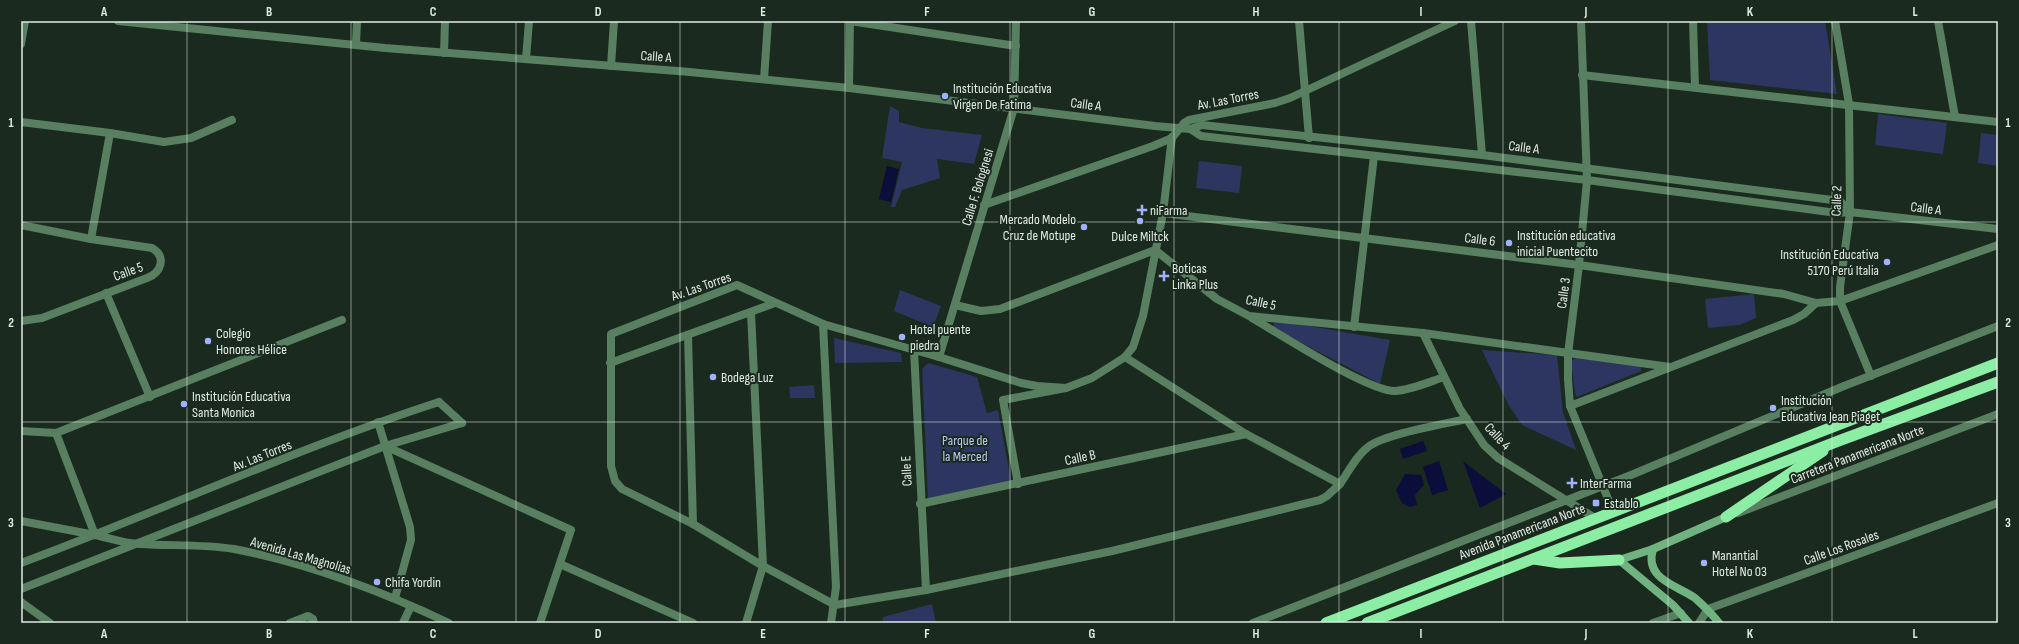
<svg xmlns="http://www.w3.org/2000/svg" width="2019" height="644" viewBox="0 0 2019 644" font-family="'Sofia Sans Condensed',sans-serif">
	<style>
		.green { fill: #2d3561 }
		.water { fill: #0b0d3b }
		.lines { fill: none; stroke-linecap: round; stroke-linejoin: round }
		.minor { stroke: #577f60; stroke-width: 8 }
		.tertiary { stroke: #577f60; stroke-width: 8 }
		.secondary { stroke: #71b380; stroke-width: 8 }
		.trunk { stroke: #8ceda4; stroke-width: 11 }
		.grid { fill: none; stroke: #e1ebe3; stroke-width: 1; stroke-opacity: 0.55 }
		.poi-dot { fill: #a1b2fd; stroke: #1b2a1e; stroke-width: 1.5 }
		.labels { text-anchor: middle; stroke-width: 4; stroke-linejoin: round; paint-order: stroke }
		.street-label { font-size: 14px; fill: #e1ebe3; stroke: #1b2a1e }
		.poi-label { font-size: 14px; fill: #e1ebe3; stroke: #1b2a1e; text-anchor: start }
		.park-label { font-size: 14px; fill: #bcc8f9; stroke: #1b2a1e }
		.neatline { fill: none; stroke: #e1ebe3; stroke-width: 1.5 }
		.grid-label { font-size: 13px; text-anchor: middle; font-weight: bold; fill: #e1ebe3 }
	</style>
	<rect width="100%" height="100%" fill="#1b2a1e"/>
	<g class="green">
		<polygon points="1707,21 1825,21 1837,94 1710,80"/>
		<polygon points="890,106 899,111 899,122 922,128 982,135 974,164 937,159 940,178 902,190 895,207 891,207 902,162 882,158"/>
		<polygon points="1878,114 1947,123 1943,154 1875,145"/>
		<polygon points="1981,133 1998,135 1998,166 1978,163"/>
		<polygon points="1199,161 1242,166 1239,193 1196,188"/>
		<polygon points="900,290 941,306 933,327 894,311"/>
		<polygon points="1754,294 1756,318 1739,325 1708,328 1705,299"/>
		<polygon points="1275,320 1390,340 1380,384 1273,328"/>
		<polygon points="834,338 901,353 902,362 835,363"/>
		<polygon points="1482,350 1557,355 1563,412 1576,450 1522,425 1508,404"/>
		<polygon points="1575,358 1641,366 1641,371 1577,397 1575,393 1571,361"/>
		<polygon points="928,363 977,377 987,413 998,410 1011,481 928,500 922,369"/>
		<polygon points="814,385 815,398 790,398 789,387"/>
		<polygon points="932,604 936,623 882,623 883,617"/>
	</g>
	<g class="water">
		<polygon points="887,166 899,169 891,202 879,199"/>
		<polygon points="1423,441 1427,451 1403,459 1400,449"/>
		<polygon points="1439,461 1448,490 1432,495 1423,467"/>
		<polygon points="1463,461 1506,494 1480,508"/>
		<polygon points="1405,474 1421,475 1424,485 1415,495 1417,505 1410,507 1402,503 1396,490"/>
	</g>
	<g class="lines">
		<g class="minor">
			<polyline points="1299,21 1309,138"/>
			<polyline points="1471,21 1482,155"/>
			<polyline points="1581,21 1587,180 1579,265 1568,354 1568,379 1570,406 1613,511"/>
			<polyline points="1693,21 1695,87"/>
			<polyline points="1835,21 1849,104 1850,212 1840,287 1840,301 1871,376"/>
			<polyline points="1938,21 1955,117"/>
			<polyline points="21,44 25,21"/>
			<polyline points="356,44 357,21"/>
			<polyline points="444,53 445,21"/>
			<polyline points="526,59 529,21"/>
			<polyline points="611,66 614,21"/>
			<polyline points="1582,75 1998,122"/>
			<polyline points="764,79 768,21"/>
			<polyline points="849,88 850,21 1016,46"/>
			<polyline points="21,122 110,133 164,142 191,138 232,120"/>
			<polyline points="984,205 1153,146 1172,138 1184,123 1189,120 1275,103 1290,98 1455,21"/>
			<polyline points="1163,213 1579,265 1784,294 1816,303 1840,301 1998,245"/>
			<path d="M 21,225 L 91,239 L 152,248 C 167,257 161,273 147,278 L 42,318 L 21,321"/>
			<polyline points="91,239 110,133"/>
			<polyline points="106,293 150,397"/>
			<polyline points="955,305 981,311 1000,309 1155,250 1217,299 1249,316 1423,333 1670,367"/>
			<path d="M 1252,318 C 1280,334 1367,391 1395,391 C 1411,390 1429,382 1444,377"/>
			<polyline points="823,324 836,587 831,623"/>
			<polyline points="1354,327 1374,156"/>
			<polyline points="1423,333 1460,409 1484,445 1498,458 1595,518"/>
			<polyline points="688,335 693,524"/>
			<polyline points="914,350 926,590"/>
			<polyline points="939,357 1014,108 1016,21"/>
			<path d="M 1125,357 L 1246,434 L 1340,484 C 1349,471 1356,456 1368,447 C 1384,434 1445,424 1467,419"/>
			<polyline points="610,363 775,303"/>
			<polyline points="1066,388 1037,386 1021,383 939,357 823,324 737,285 611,334 611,466 615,481 622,489 693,524 763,566 835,605 926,590 1112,551 1320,500 1327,496 1340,484"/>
			<polyline points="439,402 462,423"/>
			<polyline points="1570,406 1793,320 1804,314 1816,303"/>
			<polyline points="378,422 410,527 411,540 395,598"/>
			<polyline points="21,431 56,433 342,320"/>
			<polyline points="56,433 95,535"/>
			<polyline points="385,446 571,530 540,623"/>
			<polyline points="1018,484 1003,400 1066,388 1092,378 1125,357 1133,347 1143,316 1163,213 1172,137"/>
			<polyline points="920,504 1246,434"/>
			<polyline points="1738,513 1998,414"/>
			<polyline points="21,521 95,535"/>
			<polyline points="560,564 693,623"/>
			<polyline points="21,602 50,623"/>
			<polyline points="290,623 308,616 313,619 314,623"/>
			<polyline points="403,623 411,606"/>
			<polyline points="746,623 763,566 751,312"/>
			<polyline points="1253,623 1631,475 1844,386 1998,326"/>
			<polyline points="1653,623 1681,613"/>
			<polyline points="1699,623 1708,609 1998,503"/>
		</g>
		<g class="tertiary">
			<polyline points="118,21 385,48 690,72 849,88 1155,126 1190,129 1202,125 1482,155 1840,201 1850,212"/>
			<polyline points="1190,129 1201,136 1587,180 1837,213 1850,212 1998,229"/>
			<path d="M 95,535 C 110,538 125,544 140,544 C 171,546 203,544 234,549 C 308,563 381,591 449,623"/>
			<path d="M 21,563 C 161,511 297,448 439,402"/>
			<polyline points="21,589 385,446 462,423"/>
		</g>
		<g class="secondary">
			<path d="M 1653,549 C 1644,579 1676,585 1695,598 C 1704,606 1712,614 1719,623"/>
			<polyline points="1689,623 1673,605 1619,560 1653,549 1726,517"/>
		</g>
		<g class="trunk">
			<polyline points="1726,517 1823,451"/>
			<polyline points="1534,559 1560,563 1619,560"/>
			<polyline points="1326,623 1998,363"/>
			<polyline points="1367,623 1841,440 1998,382"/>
		</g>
	</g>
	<path class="grid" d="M 187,21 L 187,623M 351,21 L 351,623M 516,21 L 516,623M 680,21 L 680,623M 845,21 L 845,623M 1010,21 L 1010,623M 1174,21 L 1174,623M 1339,21 L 1339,623M 1503,21 L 1503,623M 1668,21 L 1668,623M 1832,21 L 1832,623M 21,222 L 1998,222M 21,422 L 1998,422"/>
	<g class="poi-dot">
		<circle cx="945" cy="96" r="4"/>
		<path d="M1140 204h4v4h4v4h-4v4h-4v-4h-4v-4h4z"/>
		<circle cx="1140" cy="221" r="4"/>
		<circle cx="1084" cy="227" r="4"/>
		<circle cx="1509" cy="243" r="4"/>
		<circle cx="1887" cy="262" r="4"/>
		<path d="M1162 270h4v4h4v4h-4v4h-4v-4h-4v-4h4z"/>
		<circle cx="902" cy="337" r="4"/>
		<circle cx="208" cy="341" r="4"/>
		<circle cx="713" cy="377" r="4"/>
		<circle cx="184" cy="404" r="4"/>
		<circle cx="1773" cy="408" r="4"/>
		<path d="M1570 477h4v4h4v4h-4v4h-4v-4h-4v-4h4z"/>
		<rect x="1592" y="499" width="8" height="8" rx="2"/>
		<circle cx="1704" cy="563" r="4"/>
		<circle cx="377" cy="582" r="4"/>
	</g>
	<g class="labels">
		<g class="street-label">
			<text transform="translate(656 56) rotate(4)" y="5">Calle A</text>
			<text transform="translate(1228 99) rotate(-11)" y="5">Av. Las Torres</text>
			<text transform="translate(1086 104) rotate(7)" y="5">Calle A</text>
			<text transform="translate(1524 147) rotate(7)" y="5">Calle A</text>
			<text transform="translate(977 187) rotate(-73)" y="5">Calle F. Bolognesi</text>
			<text transform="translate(1836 201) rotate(-88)" y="5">Calle 2</text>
			<text transform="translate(1926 208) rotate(7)" y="5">Calle A</text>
			<text transform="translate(1480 239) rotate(7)" y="5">Calle 6</text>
			<text transform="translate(128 271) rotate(-20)" y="5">Calle 5</text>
			<text transform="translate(701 286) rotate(-19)" y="5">Av. Las Torres</text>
			<text transform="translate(1563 293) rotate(-83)" y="5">Calle 3</text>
			<text transform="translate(1261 302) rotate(12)" y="5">Calle 5</text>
			<text transform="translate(1498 436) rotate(47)" y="5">Calle 4</text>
			<text transform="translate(1857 454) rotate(-21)" y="5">Carretera Panamericana Norte</text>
			<text transform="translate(262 455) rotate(-22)" y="5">Av. Las Torres</text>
			<text transform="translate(1080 457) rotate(-12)" y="5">Calle B</text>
			<text transform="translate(906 471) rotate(-93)" y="5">Calle E</text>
			<text transform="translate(1522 531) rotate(-21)" y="5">Avenida Panamericana Norte</text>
			<text transform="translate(1841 547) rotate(-20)" y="5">Calle Los Rosales</text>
			<text transform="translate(301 555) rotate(16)" y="5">Avenida Las Magnolias</text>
		</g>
		<g class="poi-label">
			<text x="953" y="93">Institución Educativa<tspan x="953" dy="16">Virgen De Fatima</tspan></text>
			<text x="1150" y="215">niFarma</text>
			<text x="1076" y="224" text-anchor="end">Mercado Modelo<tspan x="1076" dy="16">Cruz de Motupe</tspan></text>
			<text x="1517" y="240">Institución educativa<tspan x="1517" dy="16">inicial Puentecito</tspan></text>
			<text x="1140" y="241" text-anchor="middle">Dulce Miltck</text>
			<text x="1879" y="259" text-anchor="end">Institución Educativa<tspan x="1879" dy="16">5170 Perú Italia</tspan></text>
			<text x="1172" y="273">Boticas<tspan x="1172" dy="16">Linka Plus</tspan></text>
			<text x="910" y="334">Hotel puente<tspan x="910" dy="16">piedra</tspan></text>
			<text x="216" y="338">Colegio<tspan x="216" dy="16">Honores Hélice</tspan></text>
			<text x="721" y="382">Bodega Luz</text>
			<text x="192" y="401">Institución Educativa<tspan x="192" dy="16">Santa Monica</tspan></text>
			<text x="1781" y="405">Institución<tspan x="1781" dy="16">Educativa Jean Piaget</tspan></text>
			<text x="1580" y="488">InterFarma</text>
			<text x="1604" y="508">Establo</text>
			<text x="1712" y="560">Manantial<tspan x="1712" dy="16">Hotel No 03</tspan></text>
			<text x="385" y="587">Chifa Yordin</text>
		</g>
		<g class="park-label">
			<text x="965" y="445">Parque de<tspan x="965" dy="16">la Merced</tspan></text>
		</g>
	</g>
	<rect width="2019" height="644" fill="none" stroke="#1b2a1e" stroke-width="44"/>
	<rect x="22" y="22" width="1975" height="600" class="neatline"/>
	<g class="grid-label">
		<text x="104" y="16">A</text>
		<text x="269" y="16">B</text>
		<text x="433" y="16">C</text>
		<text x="598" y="16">D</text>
		<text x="763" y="16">E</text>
		<text x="927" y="16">F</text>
		<text x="1092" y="16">G</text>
		<text x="1256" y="16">H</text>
		<text x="1421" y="16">I</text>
		<text x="1586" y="16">J</text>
		<text x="1750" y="16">K</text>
		<text x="1915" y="16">L</text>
		<text x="11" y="127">1</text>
		<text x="2008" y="127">1</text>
		<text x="11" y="327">2</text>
		<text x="2008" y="327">2</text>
		<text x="11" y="527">3</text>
		<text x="2008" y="527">3</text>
		<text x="104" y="638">A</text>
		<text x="269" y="638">B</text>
		<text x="433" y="638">C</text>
		<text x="598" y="638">D</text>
		<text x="763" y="638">E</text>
		<text x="927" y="638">F</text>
		<text x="1092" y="638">G</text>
		<text x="1256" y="638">H</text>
		<text x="1421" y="638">I</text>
		<text x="1586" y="638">J</text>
		<text x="1750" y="638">K</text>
		<text x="1915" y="638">L</text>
	</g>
</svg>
